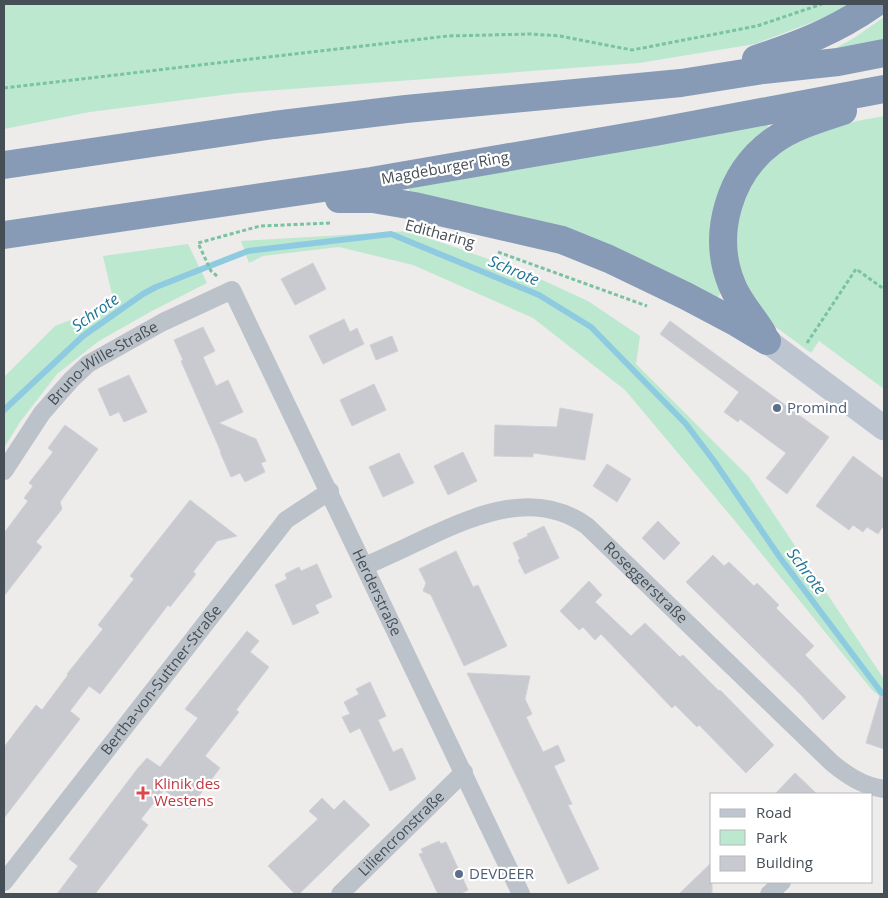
<svg xmlns="http://www.w3.org/2000/svg" width="888" height="898" viewBox="0 0 888 898" font-family="'Open Sans',sans-serif">
	<style>
		.green { fill: #bde8d0 }
		.lines { fill: none; stroke-linecap: round; stroke-linejoin: round }
		.stream { stroke: #8ecbe1; stroke-width: 6 }
		.building { fill: #c9cad0; stroke: #d0d1d6 }
		.path { stroke: #79c2a2; stroke-width: 3; stroke-dasharray: 4 2.5; stroke-linecap: butt }
		.street { stroke: #bbc2c9; stroke-width: 18 }
		.secondary { stroke: #bdc6d0; stroke-width: 25 }
		.highway { stroke: #879bb6; stroke-width: 28 }
		.service-dot { fill: #5c6f8a; stroke: #fff; stroke-width: 2 }
		.health-dot { fill: #e0444e; stroke: #fff; stroke-width: 2 }
		.labels { text-anchor: middle; stroke-width: 4.5; stroke-linejoin: round; paint-order: stroke }
		.street-label { font-size: 15px; fill: #464e56; stroke: #fff }
		.service-label { font-size: 15px; fill: #4e5e75; stroke: #fff; text-anchor: start }
		.health-label { font-size: 15px; fill: #be3a42; stroke: #fff; text-anchor: start }
		.water-label { font-size: 16px; font-style: italic; fill: #1b7494; stroke: #fff }
	</style>
	<rect width="100%" height="100%" fill="#eeebeb"/>
	<g class="green">
		<polygon points="4,4 852,4 845,10 755,44 639,63 238,93 90,112 4,129"/>
		<polygon points="884,17 884,44 832,50 854,38"/>
		<polygon points="884,116 884,389 819,341 811,353 773,325 764,315 748,293 738,263 735,230 745,191 771,157 812,134 857,121"/>
		<polygon points="767,125 769,128 757,140 723,289 717,299 540,222 498,211 409,194 409,187"/>
		<polygon points="409,231 525,272 588,301 640,336 636,364 749,477 884,679 884,700 872,690 735,521 625,390 533,318 413,265 339,247 263,256 249,263 241,241"/>
		<polygon points="188,244 207,283 150,312 99,341 57,374 20,422 4,448 4,377 55,326 114,303 103,256"/>
	</g>
	<g class="lines">
		<polyline class="stream" points="4,410 83,336 143,294 156,287 248,251 391,234 539,295 591,327 686,424 714,461 781,559 884,696"/>
	</g>
	<g class="building">
		<polygon points="313,263 326,289 295,305 281,279"/>
		<polygon points="344,319 350,332 357,328 364,344 323,364 309,336"/>
		<polygon points="670,321 829,437 787,494 766,478 786,453 740,419 738,422 724,412 739,392 660,334"/>
		<polygon points="203,327 215,351 203,357 216,386 228,380 243,412 219,423 256,439 266,461 261,463 265,472 245,482 240,473 231,477 220,452 221,452 181,361 183,360 174,340"/>
		<polygon points="392,336 398,351 376,360 370,345"/>
		<polygon points="129,375 147,412 124,422 119,412 110,416 98,389"/>
		<polygon points="374,384 386,410 352,426 340,400"/>
		<polygon points="560,408 593,414 585,460 533,453 533,457 494,456 495,425 557,427"/>
		<polygon points="65,425 98,449 60,502 62,509 36,542 42,547 4,596 4,533 28,501 24,498 33,486 29,483 53,452 48,448"/>
		<polygon points="463,452 477,481 448,495 434,466"/>
		<polygon points="399,453 414,483 383,497 369,467"/>
		<polygon points="853,456 884,479 884,525 878,534 867,527 863,532 853,525 849,530 816,506"/>
		<polygon points="607,464 631,479 617,502 593,486"/>
		<polygon points="190,500 237,536 217,541 193,572 196,574 170,607 168,605 100,694 89,686 70,711 80,719 4,818 4,747 36,705 42,710 68,675 67,674 103,629 98,625 134,579 130,576"/>
		<polygon points="658,521 680,543 664,560 642,538"/>
		<polygon points="544,526 559,558 525,574 518,560 520,559 513,543 528,536 527,534"/>
		<polygon points="456,551 473,587 478,585 507,646 464,666 431,595 423,591 426,583 419,569"/>
		<polygon points="713,555 724,566 729,562 754,586 757,583 779,605 776,608 814,646 805,655 846,697 823,720 802,696 686,582"/>
		<polygon points="317,564 332,597 315,605 319,613 293,625 275,585 287,579 285,574 299,567 301,571"/>
		<polygon points="589,581 602,595 595,602 631,636 645,623 680,657 683,655 719,691 720,690 774,745 746,773 699,725 697,727 675,705 672,708 601,634 595,640 583,627 579,630 560,611"/>
		<polygon points="247,631 259,641 250,652 269,667 236,710 239,712 205,756 220,768 189,809 164,790 141,819 148,825 95,894 57,894 78,866 69,859 138,768 147,758 160,767 198,718 185,709"/>
		<polygon points="467,673 530,676 525,699 532,714 526,717 543,752 558,745 565,761 554,766 572,804 568,805 599,869 568,884"/>
		<polygon points="370,682 386,716 378,720 393,752 402,748 416,779 390,791 360,728 350,733 342,717 350,714 344,702 359,694 356,689"/>
		<polygon points="880,696 884,697 884,749 866,743"/>
		<polygon points="795,773 817,794 775,794"/>
		<polygon points="322,798 334,810 344,800 370,825 299,894 295,894 268,866 318,819 309,811"/>
		<polygon points="439,841 441,844 446,842 468,890 460,894 438,894 419,854 423,853 421,849"/>
		<polygon points="712,862 712,894 679,894"/>
	</g>
	<g class="lines">
		<g class="path">
			<polyline points="4,88 448,36 531,34 560,36 632,50 757,26 822,4"/>
			<polyline points="498,252 647,306"/>
			<polyline points="217,276 211,271 198,243 260,226 331,223"/>
			<polyline points="807,343 856,269 884,289"/>
		</g>
		<g class="street">
			<path id="s1" d="M 4,471 L 42,413 L 71,380 L 88,364 L 163,322 L 232,290 L 521,894"/>
			<path id="s2" d="M 365,566 C 386,557 407,547 428,537 C 478,514 536,489 587,526 L 832,763 C 848,776 863,786 884,789"/>
			<path id="s3" d="M 4,882 L 286,520 L 330,491"/>
			<path id="s4" d="M 340,894 L 464,772"/>
			<polyline points="769,894 782,882"/>
		</g>
		<polyline class="secondary" points="767,341 884,428"/>
		<g class="highway">
			<path d="M 756,59 C 801,44 835,31 874,4"/>
			<polyline points="4,165 274,125 406,109 681,83 763,70 838,62 884,53"/>
			<polyline points="339,199 373,199 414,206 562,240 609,259 686,296 737,323 767,341"/>
			<polyline points="4,235 371,181 655,132 884,89"/>
			<path d="M 763,334 C 753,317 739,303 732,285 C 711,235 729,173 773,141 C 794,126 819,119 843,111"/>
		</g>
	</g>
	<g class="service-dot">
		<circle cx="777" cy="408" r="5"/>
		<circle cx="459" cy="874" r="5"/>
	</g>
	<path class="health-dot" d="M140.5 785.5h5v5h5v5h-5v5h-5v-5h-5v-5h5z"/>
	<g class="labels">
		<g class="street-label">
			<text transform="translate(445 168) rotate(-10)" y="5">Magdeburger Ring</text>
			<text transform="translate(440 234) rotate(15)" y="5">Editharing</text>
			<text dy="5" stroke="none"><textPath href="#s1" startOffset="149">Bruno-Wille-Straße</textPath></text>
			<text dy="5" stroke="none"><textPath href="#s2" startOffset="319">Roseggerstraße</textPath></text>
			<text dy="5" stroke="none"><textPath href="#s1" startOffset="634">Herderstraße</textPath></text>
			<text dy="5" stroke="none"><textPath href="#s3" startOffset="256">Bertha-von-Suttner-Straße</textPath></text>
			<text dy="5" stroke="none"><textPath href="#s4" startOffset="86">Liliencronstraße</textPath></text>
		</g>
		<g class="service-label">
			<text x="787" y="413">Promind</text>
			<text x="469" y="879">DEVDEER</text>
		</g>
		<g class="health-label">
			<text x="154" y="789">Klinik des<tspan x="154" dy="17">Westens</tspan></text>
		</g>
		<g class="water-label">
			<text transform="translate(514 270) rotate(23)" y="6">Schrote</text>
			<text transform="translate(95 312) rotate(-35)" y="6">Schrote</text>
			<text transform="translate(807 571) rotate(53)" y="6">Schrote</text>
		</g>
	</g>
	<rect width="888" height="898" fill="none" stroke="#464e56" stroke-width="10"/>
	<rect x="710" y="793" width="162" height="90" fill="#ffffff" stroke="#b5b8bb"/>
	<rect x="720" y="809" width="25" height="8" fill="#bdc6d0" stroke="#b5b8bb"/>
	<text x="756" y="818" font-size="15" fill="#464e56">Road</text>
	<rect x="720" y="830" width="25" height="15" fill="#bde8d0" stroke="#b5b8bb"/>
	<text x="756" y="843" font-size="15" fill="#464e56">Park</text>
	<rect x="720" y="856" width="25" height="15" fill="#c9cad0" stroke="#b5b8bb"/>
	<text x="756" y="868" font-size="15" fill="#464e56">Building</text>
</svg>
